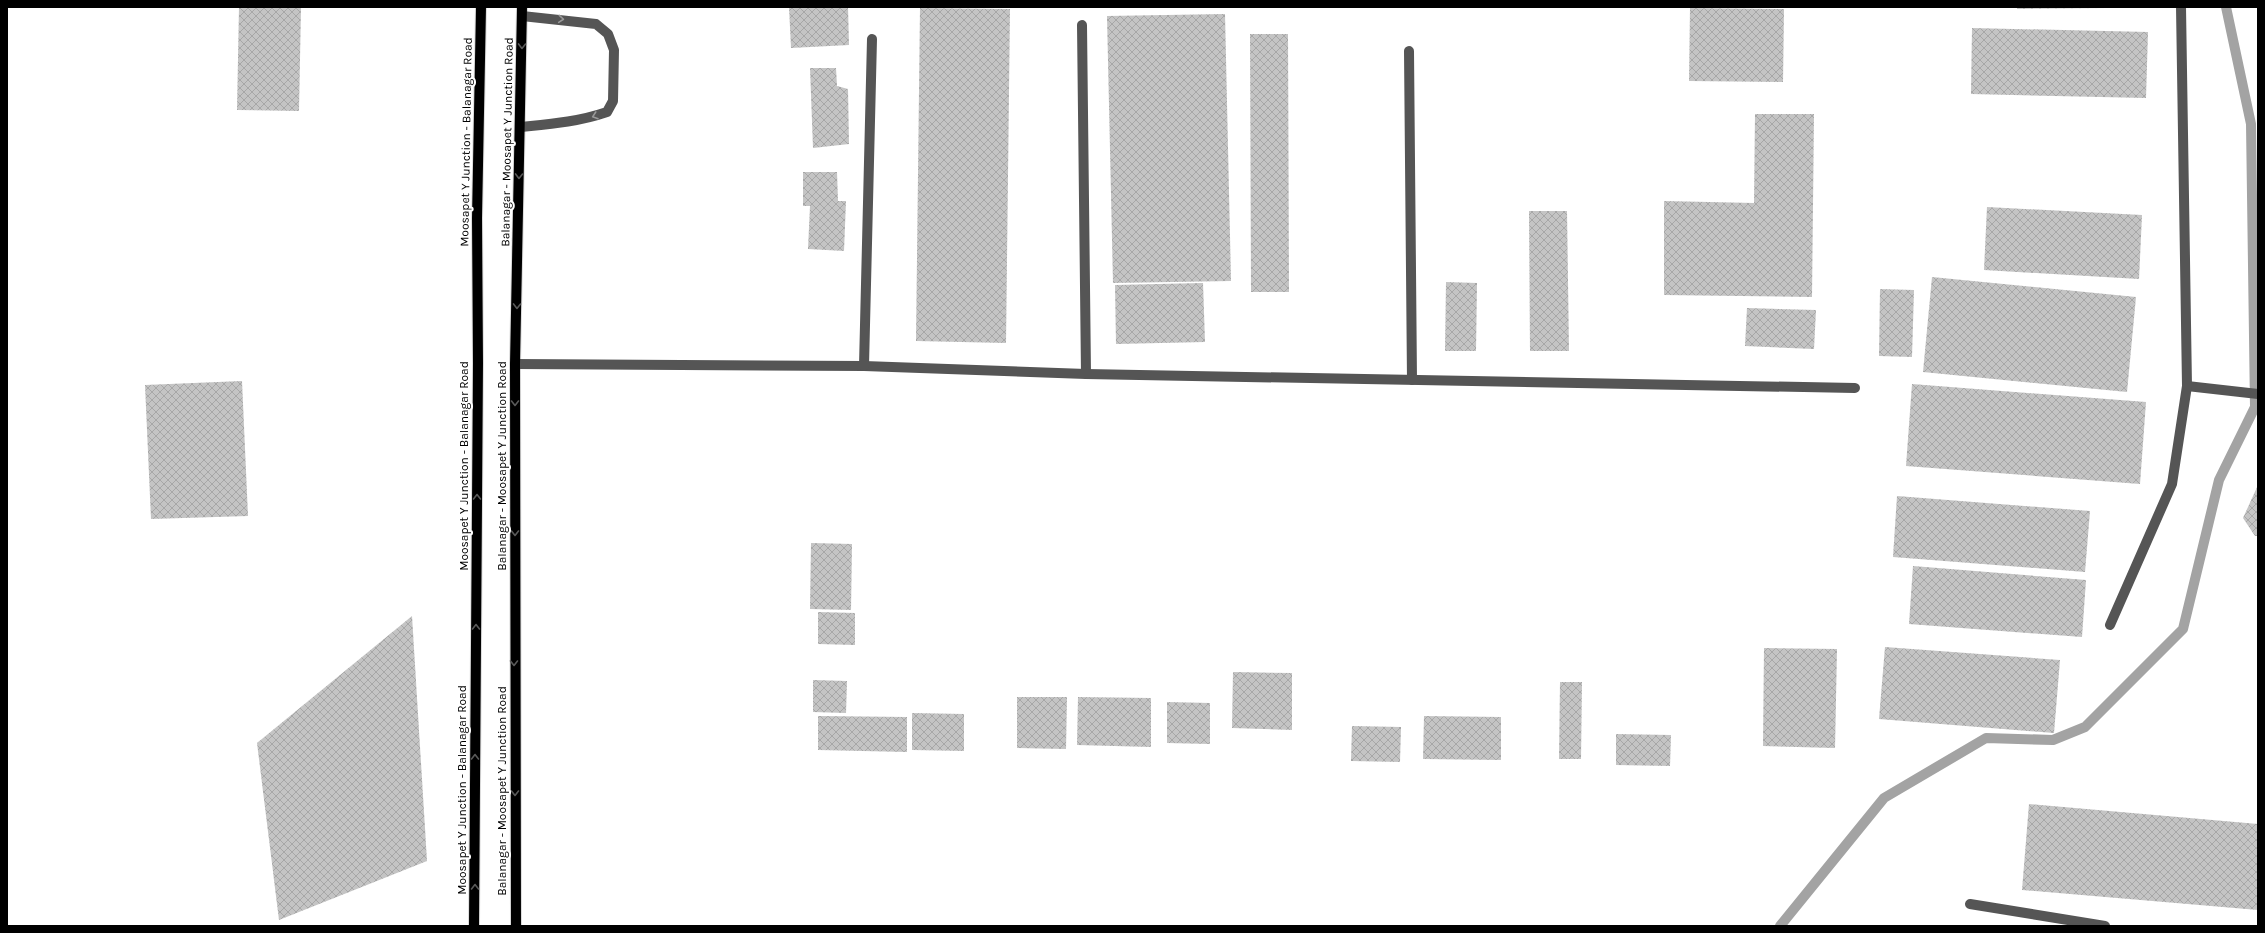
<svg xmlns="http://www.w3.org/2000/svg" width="2265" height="933" viewBox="0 0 2265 933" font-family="Karla,sans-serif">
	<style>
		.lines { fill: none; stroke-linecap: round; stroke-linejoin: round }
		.stream { stroke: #a3a3a3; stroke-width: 10 }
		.building { fill: url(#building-cross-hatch) }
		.major-casing { stroke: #dbdbdb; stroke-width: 12 }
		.minor { stroke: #555; stroke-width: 10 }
		.major { stroke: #000; stroke-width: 10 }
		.oneway { stroke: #999 }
		.oneway2 { stroke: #595959 }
		.labels { text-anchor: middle; stroke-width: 4; stroke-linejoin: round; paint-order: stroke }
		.street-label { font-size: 12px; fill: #000; stroke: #fff }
	</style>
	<defs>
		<pattern id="building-cross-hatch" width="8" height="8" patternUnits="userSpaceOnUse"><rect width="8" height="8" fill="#c4c4c4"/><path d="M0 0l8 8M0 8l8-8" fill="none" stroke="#a7a7a7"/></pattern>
	</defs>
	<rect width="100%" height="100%" fill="#fff"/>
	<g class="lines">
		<polyline class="stream" points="1780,926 1884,798 1986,738 2053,740 2085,727 2183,629 2219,480 2255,407 2251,124 2226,7"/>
	</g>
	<g class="building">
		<polygon points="239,7 301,7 299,111 237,110"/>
		<polygon points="789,7 848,7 849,45 791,48"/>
		<polygon points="2017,7 2107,7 2107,8 2017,9"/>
		<polygon points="920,8 1010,9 1006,343 916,341"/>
		<polygon points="1690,8 1784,9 1783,82 1689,81"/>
		<polygon points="1225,14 1231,281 1113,283 1107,16"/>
		<polygon points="1972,28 2148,32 2146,98 1971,94"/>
		<polygon points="1250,34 1288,34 1289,292 1251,292"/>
		<polygon points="810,68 836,68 837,86 848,89 849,144 813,148"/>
		<polygon points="1755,114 1814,114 1812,297 1664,295 1664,201 1754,203"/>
		<polygon points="803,172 837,172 838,201 846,201 844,251 808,249 810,206 803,206"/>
		<polygon points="1987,207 2142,215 2139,279 1984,270"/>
		<polygon points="1529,211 1567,211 1569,351 1530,351"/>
		<polygon points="1932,277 2136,297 2127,392 1923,372"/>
		<polygon points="1446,282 1477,283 1476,351 1445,351"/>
		<polygon points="1203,283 1205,342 1116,344 1115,285"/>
		<polygon points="1880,289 1914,290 1912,357 1879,356"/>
		<polygon points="1747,308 1816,310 1814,349 1745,346"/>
		<polygon points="242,381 248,516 151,519 145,385"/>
		<polygon points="1912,384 2146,402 2140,484 1906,466"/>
		<polygon points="2258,485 2258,536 2255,536 2243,518"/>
		<polygon points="1897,496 2090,511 2085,572 1893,557"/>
		<polygon points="811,543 852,544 851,610 810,609"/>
		<polygon points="1913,566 2086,580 2082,637 1909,624"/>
		<polygon points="818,612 855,613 855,645 818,644"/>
		<polygon points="412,616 427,861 279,920 257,743"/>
		<polygon points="1885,647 2060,660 2054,733 1879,719"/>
		<polygon points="1764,648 1837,649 1835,748 1763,746"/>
		<polygon points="1233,672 1292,673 1292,730 1232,728"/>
		<polygon points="813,680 847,681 846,713 813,712"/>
		<polygon points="1560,682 1582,682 1581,759 1559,759"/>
		<polygon points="1017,697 1067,697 1066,749 1017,748"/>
		<polygon points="1078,697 1151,698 1151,747 1077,745"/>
		<polygon points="1167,702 1210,703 1210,744 1167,743"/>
		<polygon points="912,713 964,714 964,751 912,750"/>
		<polygon points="818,716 907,717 907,752 818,750"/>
		<polygon points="1424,716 1501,717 1501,760 1423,759"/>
		<polygon points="1352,726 1401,727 1400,762 1351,761"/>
		<polygon points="1616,734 1671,735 1670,766 1616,765"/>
		<polygon points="2029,804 2258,824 2258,910 2022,890"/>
	</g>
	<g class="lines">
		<g class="major-casing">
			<g id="major">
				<polyline points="474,926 478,363 477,218 481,7"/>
				<polyline points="516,926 515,364 522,7"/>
			</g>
		</g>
		<g class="minor">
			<polyline points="1082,25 1086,374"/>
			<polyline points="1409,51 1412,380"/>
			<path d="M 520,127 C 550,124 578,122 607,112 L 613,101 L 614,50 L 608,34 L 596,24 L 522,16"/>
			<polyline points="515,364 864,366 1086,374 1855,388"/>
			<polyline points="864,366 872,39"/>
			<polyline points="2187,386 2258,394"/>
			<polyline points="2110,625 2172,484 2187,386 2181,7"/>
			<polyline points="1970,904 2105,926"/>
		</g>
		<use href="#major" class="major"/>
	</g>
	<defs><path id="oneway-chevron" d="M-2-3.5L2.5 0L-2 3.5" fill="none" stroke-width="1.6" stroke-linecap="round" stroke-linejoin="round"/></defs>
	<g class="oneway">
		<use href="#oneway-chevron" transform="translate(561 19) rotate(5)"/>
		<use href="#oneway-chevron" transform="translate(595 116) rotate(161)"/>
	</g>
	<g class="oneway2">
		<use href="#oneway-chevron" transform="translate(522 46) rotate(91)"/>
		<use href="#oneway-chevron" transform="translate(519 176) rotate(91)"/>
		<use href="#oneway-chevron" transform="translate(517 306) rotate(91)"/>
		<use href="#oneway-chevron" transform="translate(515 403) rotate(90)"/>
		<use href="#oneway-chevron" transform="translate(477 497) rotate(-90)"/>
		<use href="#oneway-chevron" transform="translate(515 533) rotate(90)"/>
		<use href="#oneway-chevron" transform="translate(476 627) rotate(-90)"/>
		<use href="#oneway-chevron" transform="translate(514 663) rotate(90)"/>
		<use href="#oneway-chevron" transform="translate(475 757) rotate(-90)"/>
		<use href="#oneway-chevron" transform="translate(515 793) rotate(90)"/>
		<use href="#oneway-chevron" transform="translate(475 887) rotate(-90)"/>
	</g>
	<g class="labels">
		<g class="street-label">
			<text transform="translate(466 142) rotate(-89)" y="4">Moosapet Y Junction - Balanagar Road</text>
			<text transform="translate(507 142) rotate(-89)" y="4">Balanagar - Moosapet Y Junction Road</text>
			<text transform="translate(464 466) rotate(-90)" y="4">Moosapet Y Junction - Balanagar Road</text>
			<text transform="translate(502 466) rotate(-90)" y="4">Balanagar - Moosapet Y Junction Road</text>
			<text transform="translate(462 790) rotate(-90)" y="4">Moosapet Y Junction - Balanagar Road</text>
			<text transform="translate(502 791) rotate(-90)" y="4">Balanagar - Moosapet Y Junction Road</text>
		</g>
	</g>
	<rect width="2265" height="933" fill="none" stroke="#000000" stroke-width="16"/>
</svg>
